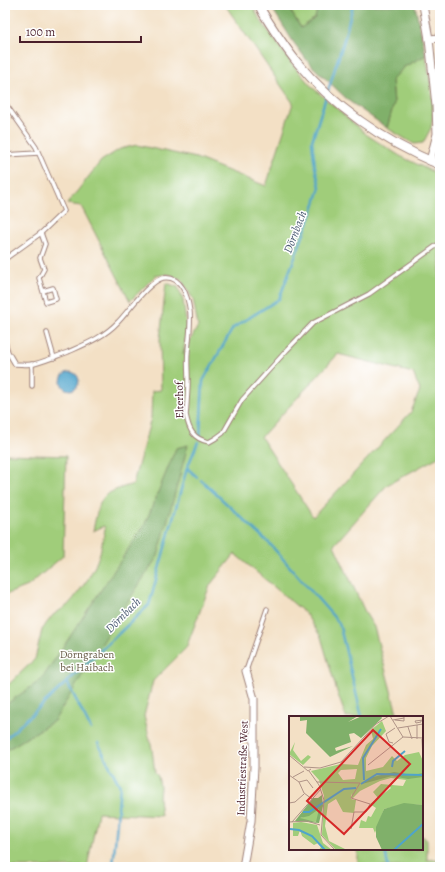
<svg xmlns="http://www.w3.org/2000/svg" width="445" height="872" viewBox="0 0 445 872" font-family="Alegreya,serif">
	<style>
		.green { fill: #a0cd7a; stroke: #757652; fill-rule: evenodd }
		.forest { fill: #80b06a; stroke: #65684a }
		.water { fill: #4fa4cb; stroke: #4c627b }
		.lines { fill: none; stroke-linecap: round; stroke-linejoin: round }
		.stream { stroke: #4fa4cb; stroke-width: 2.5 }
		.service-casing { stroke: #9e8078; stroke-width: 5.5 }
		.minor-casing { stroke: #9e8078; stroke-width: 9 }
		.tertiary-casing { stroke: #9e8078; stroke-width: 10 }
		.service { stroke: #fff; stroke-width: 3.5 }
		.minor { stroke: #fff; stroke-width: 7 }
		.tertiary { stroke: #fff; stroke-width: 8 }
		.labels { text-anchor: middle; stroke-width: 3; stroke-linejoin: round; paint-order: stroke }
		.street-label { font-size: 11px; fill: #4a1f2b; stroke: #fff }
		.park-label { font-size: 11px; fill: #685c47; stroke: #fff }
		.water-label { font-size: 12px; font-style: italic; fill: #4c5b73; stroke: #fff }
		.inset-river { fill: none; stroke: #4fa4cb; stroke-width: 2 }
		.inset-road { fill: none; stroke: #af9387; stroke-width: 1 }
		.view { fill: #d62828; fill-opacity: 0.15; stroke: #d62828; stroke-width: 2 }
		.inset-edge { fill: none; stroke: #4a1f2b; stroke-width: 2 }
	</style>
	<rect width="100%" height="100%" fill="#fff"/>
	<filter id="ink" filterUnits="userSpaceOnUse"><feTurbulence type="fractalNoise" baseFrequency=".025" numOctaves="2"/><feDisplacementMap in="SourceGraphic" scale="8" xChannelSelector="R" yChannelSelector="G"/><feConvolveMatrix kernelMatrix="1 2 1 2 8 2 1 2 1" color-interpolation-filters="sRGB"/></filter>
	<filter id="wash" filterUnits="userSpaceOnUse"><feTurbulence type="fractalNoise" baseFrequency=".012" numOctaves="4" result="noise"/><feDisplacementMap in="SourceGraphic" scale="16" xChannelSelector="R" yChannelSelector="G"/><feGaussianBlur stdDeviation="0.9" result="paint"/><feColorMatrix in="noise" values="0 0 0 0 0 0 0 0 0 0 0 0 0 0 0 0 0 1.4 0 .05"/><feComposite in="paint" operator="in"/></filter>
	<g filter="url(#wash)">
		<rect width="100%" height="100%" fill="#f3e0c5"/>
		<g class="green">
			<path d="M 225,5 L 252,5 L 259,18 L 292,64 L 312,87 L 367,135 L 400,156 L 431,171 L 440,174 L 440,456 L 387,485 L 334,545 L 366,614 L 374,627 L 398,717 L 346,717 L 338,695 L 321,637 L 305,613 L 235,554 L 210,585 L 186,648 L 153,681 L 144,716 L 152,749 L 155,773 L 158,776 L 160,787 L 159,798 L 161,816 L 98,813 L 87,867 L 5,867 L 5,686 L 9,684 L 35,659 L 42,630 L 46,624 L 53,615 L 68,605 L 74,598 L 88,579 L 95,566 L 100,553 L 105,529 L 104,526 L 93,531 C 95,521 98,501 106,495 C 113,490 124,487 133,484 L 151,418 L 152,391 L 161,390 L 160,339 L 166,283 L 178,287 L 183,300 L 187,330 L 183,354 L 198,326 L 193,299 L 181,279 L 168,274 L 155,276 L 130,301 L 81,206 L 67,204 L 101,161 L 120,149 L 137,145 L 196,158 L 266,186 L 293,103 ZM 338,354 L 413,373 L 420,390 L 411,412 L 313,517 L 261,437 Z"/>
			<polygon points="287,5 318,5 316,18 301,28"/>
			<polygon points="426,55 434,108 431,128 423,143 414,144 387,128 394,103 392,80 404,67"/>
			<polygon points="5,454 66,456 63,556 28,586 5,595"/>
			<polygon points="422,836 427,840 427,860 440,859 440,867 358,867 358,849 422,849"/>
		</g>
		<g class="forest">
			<polygon points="270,5 287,5 301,28 315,18 318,5 415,5 426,55 404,67 392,80 394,103 387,128 349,101 309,63 294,43"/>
			<polygon points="188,445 158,556 125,606 54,721 5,751 5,705 41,680 145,524 176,448"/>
		</g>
		<circle class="water" cx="70" cy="381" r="9"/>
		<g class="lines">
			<g class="stream">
				<polyline points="200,436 203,381 233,328 279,299 314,207 320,187 315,167 312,141 344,40 353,5"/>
				<polyline points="187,468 197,477"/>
				<polyline points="201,480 269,543 339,623 362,717"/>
				<polyline points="67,682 91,729"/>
				<polyline points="5,739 67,682 149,605 187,468 198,442"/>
				<polyline points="98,743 120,786 113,867"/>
				<polyline points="385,849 388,867"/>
			</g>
		</g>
	</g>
	<g filter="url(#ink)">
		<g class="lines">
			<g class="service-casing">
				<g id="service">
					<polyline points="5,103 36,147 64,211 41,233 5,259"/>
					<polyline points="5,155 38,153"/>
					<polyline points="41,233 45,244 40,258 44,269 39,278 46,302 56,299 53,288 43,291"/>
					<polyline points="47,333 54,358"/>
					<path d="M 5,342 L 8,352 L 15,364 C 21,364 28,365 34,364 C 46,361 57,356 68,352 C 86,344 104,337 118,322 C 128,312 149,281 163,278 C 182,275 188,297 190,312 C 191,325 189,338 188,351 C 187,360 188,370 188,379 C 188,391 187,403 186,415 C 189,430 193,439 209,442 L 216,438 L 223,433 L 242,400 L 287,350 L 313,323 L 369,294 L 440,243"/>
					<polyline points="32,386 32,364"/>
					<polyline points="246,671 267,609"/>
				</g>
			</g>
			<g class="minor-casing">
				<g id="minor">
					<polyline points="423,5 429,39 436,106 437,134 430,161"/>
					<polyline points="429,39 440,38"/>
					<polyline points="243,867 251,821 254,767 254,699 246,671"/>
				</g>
			</g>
			<g class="tertiary-casing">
				<path id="tertiary" d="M 259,5 L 263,13 C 273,29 284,46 296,61 C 334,107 385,142 440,165"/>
			</g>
			<use href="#service" class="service"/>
			<use href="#minor" class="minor"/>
			<use href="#tertiary" class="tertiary"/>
		</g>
	</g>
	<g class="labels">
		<g class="street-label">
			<text transform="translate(179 400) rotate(-91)" y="4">Elterhof</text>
			<text transform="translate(242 768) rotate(-88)" y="4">Industriestraße West</text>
		</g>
		<g class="park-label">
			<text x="87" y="658">Dörngraben<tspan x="87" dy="13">bei Haibach</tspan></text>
		</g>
		<g class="water-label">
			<text transform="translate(295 232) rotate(-69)" y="4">Dörnbach</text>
			<text transform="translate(123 615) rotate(-45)" y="4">Dörnbach</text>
		</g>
	</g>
	<g transform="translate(289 716)">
		<rect width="134" height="134" fill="#f3e0c5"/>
		<path d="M 93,5 L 97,15 L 83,30 L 77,42 L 77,55 L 94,51 L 103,40 L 108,45 L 116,39 L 130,36 L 134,45 L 134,89 L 116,88 L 95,93 L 86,117 L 84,112 L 70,112 L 72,104 L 77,106 L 79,100 L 82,101 L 87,92 L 81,88 L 102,72 L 100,70 L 89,82 L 84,76 L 92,68 L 114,70 L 117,64 L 102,62 L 91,65 L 71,75 L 63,83 L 63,77 L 62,83 L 67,84 L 65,97 L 54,96 L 47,83 L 39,88 L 36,110 L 40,125 L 58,134 L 47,134 L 33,119 L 35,80 L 30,64 L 22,55 L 52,48 L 69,49 L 77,29 L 84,23 L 82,14 ZM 68,53 L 66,63 L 54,64 L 49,57 L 52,54 ZM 6,26 L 4,34 L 12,45 L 19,39 L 22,41 L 14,49 L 0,38 ZM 30,93 L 32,93 L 28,106 L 10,103 ZM 12,106 L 28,109 L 34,127 L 43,134 L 30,134 L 32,131 L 29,127 L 25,129 L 13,120 L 11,114 L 9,120 L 4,120 L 4,107 Z" fill="#a0cd7a" fill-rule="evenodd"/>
		<path d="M 11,0 L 69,0 L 59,6 L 73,0 L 92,0 L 93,2 L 72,22 L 65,17 L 60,18 L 62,26 L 46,32 L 47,35 L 64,30 L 41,41 L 17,17 L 18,4 L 11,5 ZM 105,56 L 124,59 L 134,57 L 134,61 L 119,63 L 103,60 L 73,68 L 84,61 ZM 33,79 L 34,90 L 30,107 L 6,105 L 24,82 L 29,82 ZM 30,93 L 27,106 L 11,102 L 20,100 ZM 115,87 L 134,89 L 134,134 L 93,134 L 87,121 L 87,111 L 95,93 Z" fill="#80b06a" fill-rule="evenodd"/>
		<path class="inset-river" d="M 103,51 L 104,45 L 116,35M 75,64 L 74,42 L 92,13M 72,68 L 88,58 L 134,59M 14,96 L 20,96 L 55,73 L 67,72M 1,113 L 10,114 L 23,120 L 36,134M 105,134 L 134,108"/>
		<path class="inset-road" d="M 101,0 L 114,21 L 134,22M 104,4 L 115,2 L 115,0M 106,4 L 115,5 L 115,2M 132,4 L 132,6 L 127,7 L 126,5 L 134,4M 128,9 L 128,23M 119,11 L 123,23M 109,12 L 134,8M 133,23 L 134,44M 104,27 L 100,26 L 97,18 L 106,12M 0,39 L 19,55 L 22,53M 79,49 L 114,21M 15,51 L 31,52 L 52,46 L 87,8 L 100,0M 20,55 L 30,69 L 35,84 L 32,119 L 46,134M 0,59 L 10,66 L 15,77 L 23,83M 4,61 L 15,55M 10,66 L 18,64 L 24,72M 28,66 L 71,67 L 62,82 L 81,88 L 77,96 L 65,96 L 62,113M 0,87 L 6,86 L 15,78M 0,106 L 18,105 L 31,109M 3,106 L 32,73"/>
		<path class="view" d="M 84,14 L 121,48 L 55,118 L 18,85 Z"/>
		<rect width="134" height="134" class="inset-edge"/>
	</g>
	<rect width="445" height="872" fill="none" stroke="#fff" stroke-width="20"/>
	<path d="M20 36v6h121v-6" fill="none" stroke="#4a1f2b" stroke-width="2"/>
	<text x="26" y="36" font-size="12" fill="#4a1f2b" stroke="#ffffff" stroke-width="3" paint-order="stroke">100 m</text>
</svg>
